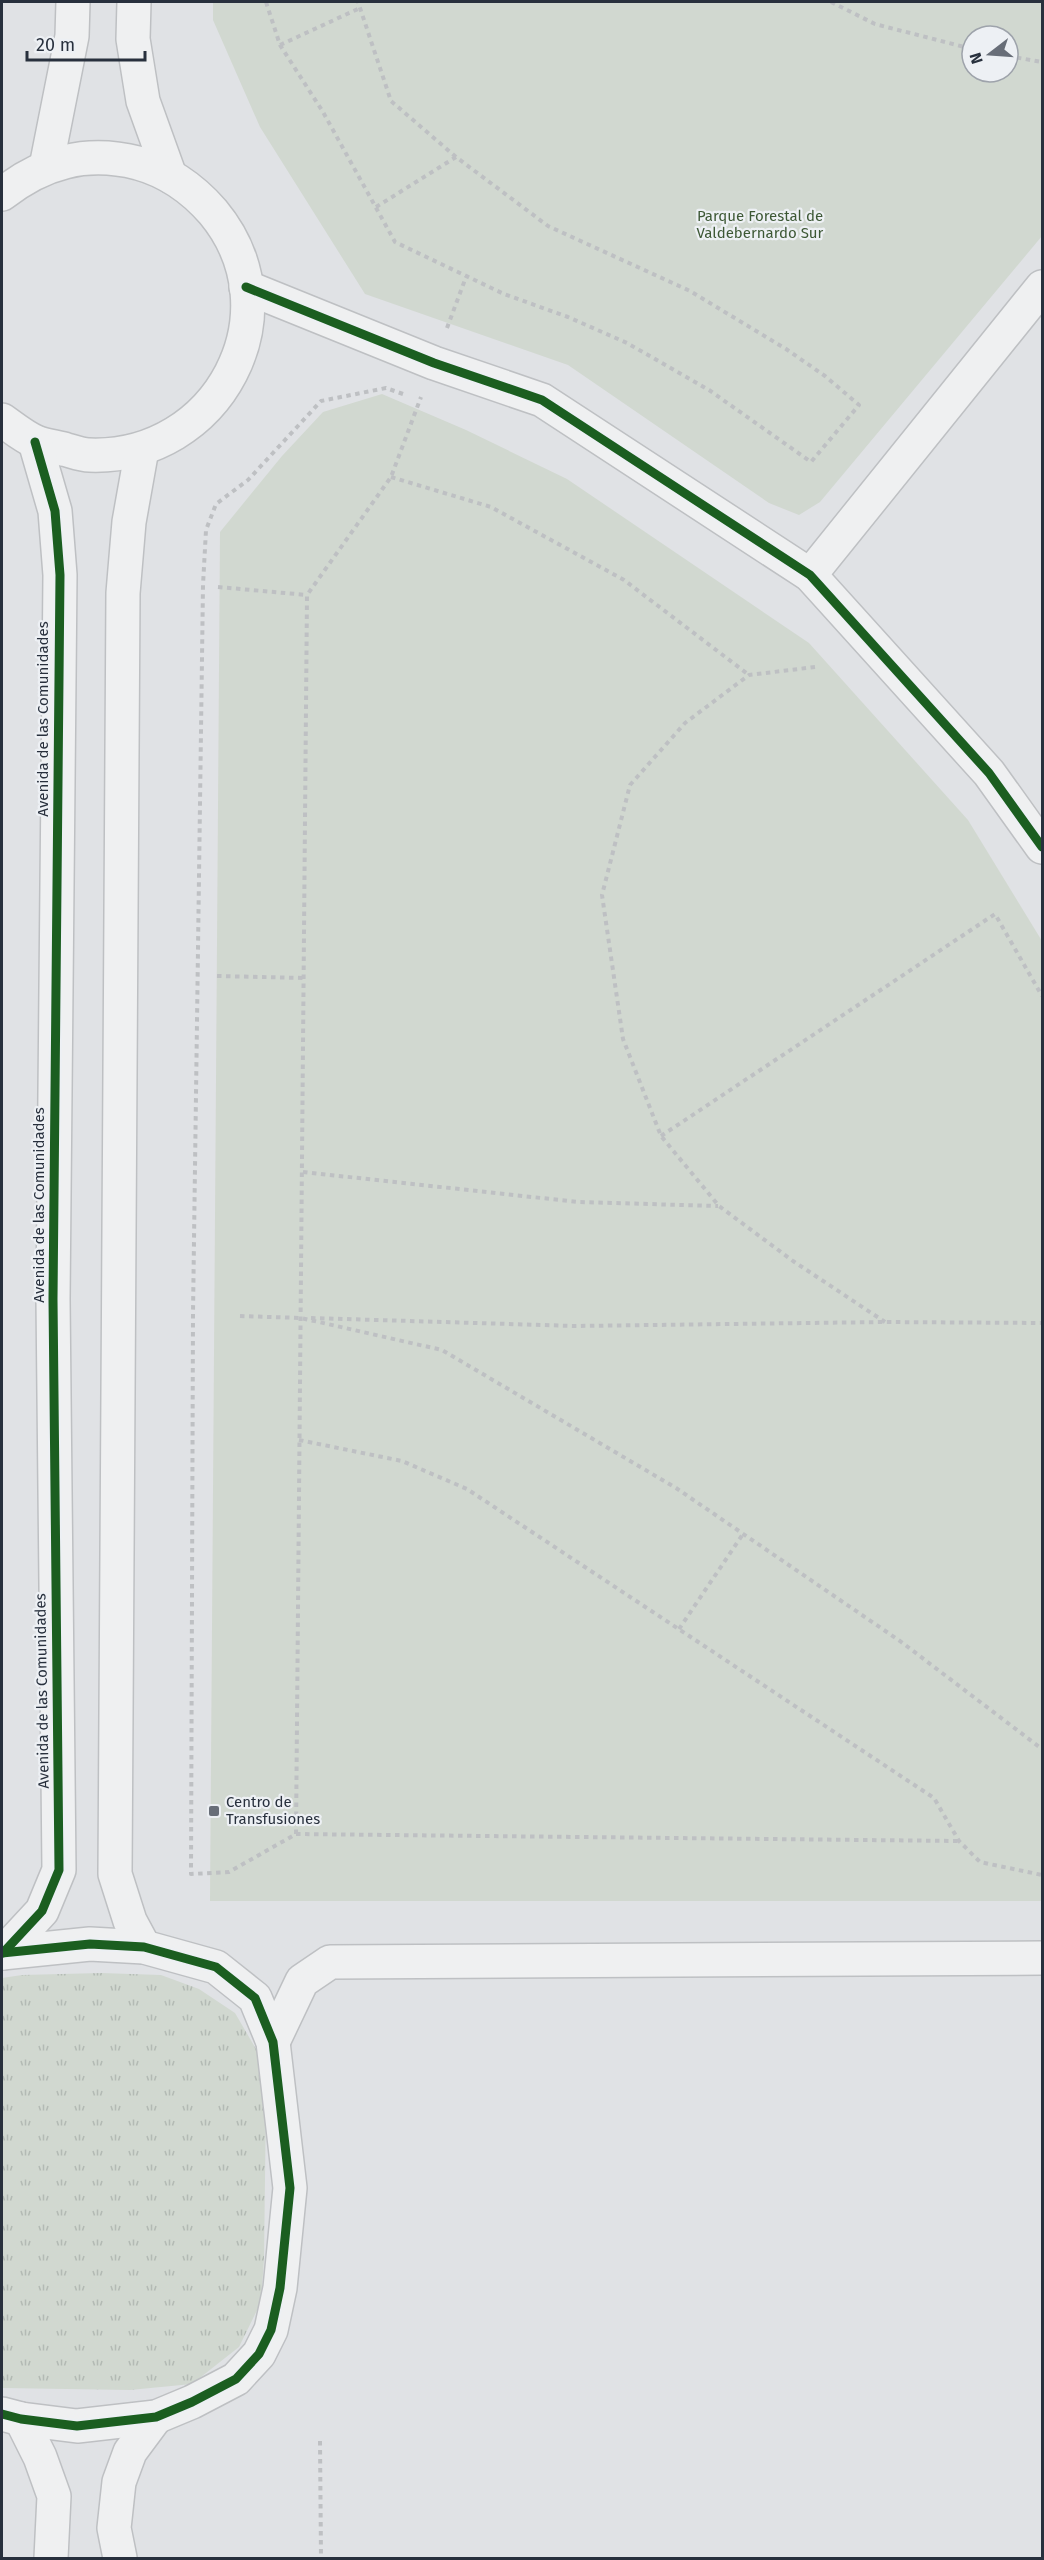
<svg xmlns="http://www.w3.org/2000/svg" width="1044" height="2560" viewBox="0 0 1044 2560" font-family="'Fira Sans',sans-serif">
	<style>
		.grass { fill: url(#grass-tufts) }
		.park { fill: #d1d8d0; fill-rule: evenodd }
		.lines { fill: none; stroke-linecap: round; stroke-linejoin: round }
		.minor-casing { stroke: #bec0c3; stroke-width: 36 }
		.path { stroke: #bec0c3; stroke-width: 4; stroke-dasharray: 4.5 4.5; stroke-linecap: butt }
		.minor { stroke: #eff0f1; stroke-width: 33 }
		.cycleway-casing { stroke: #edf0f4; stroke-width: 13 }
		.cycleway { stroke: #1b5e20; stroke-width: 9 }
		.poi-dot { fill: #686e78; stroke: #edf0f4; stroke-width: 2 }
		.labels { text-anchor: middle; stroke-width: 4.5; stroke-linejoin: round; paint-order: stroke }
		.park-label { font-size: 15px; fill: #3d5835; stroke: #edf0f4 }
		.street-label { font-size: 15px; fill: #28303d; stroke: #edf0f4 }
		.poi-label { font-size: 15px; fill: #28303d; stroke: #edf0f4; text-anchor: start }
	</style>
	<defs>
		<pattern id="grass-tufts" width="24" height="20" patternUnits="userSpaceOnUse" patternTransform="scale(1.5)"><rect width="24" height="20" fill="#d1d8d0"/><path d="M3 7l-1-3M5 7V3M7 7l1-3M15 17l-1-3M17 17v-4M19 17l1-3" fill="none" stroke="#b3bab4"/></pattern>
	</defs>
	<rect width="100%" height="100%" fill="#e0e2e5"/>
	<polygon class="grass" points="101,1973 161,1975 199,1989 235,2013 256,2049 266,2099 264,2259 261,2302 239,2347 192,2384 130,2390 2,2388 2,1978 22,1975"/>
	<g class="park">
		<path d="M 213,2 L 1042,2 L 1042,236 L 820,502 L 799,515 L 769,503 L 568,365 L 365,294 L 260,127 L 213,20 ZM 972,36 L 1008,36 L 1008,72 L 972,72 Z"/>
		<polygon points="382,394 466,430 567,479 809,643 968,820 1042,941 1042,1901 210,1901 220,532 282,456 323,412"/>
	</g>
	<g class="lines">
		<g class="minor-casing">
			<g id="minor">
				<polyline points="134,2 133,39 143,101 170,176"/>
				<polyline points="46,167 72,36 73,2"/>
				<path d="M 2,194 C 43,162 86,150 138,163 C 167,171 193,189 213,212 C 297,313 218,460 89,455 C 82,455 74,452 67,450 C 57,447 46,446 36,442 C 24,437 12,427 2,420"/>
				<polyline points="246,287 434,363 542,400 810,575 989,773 1042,847"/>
				<polyline points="142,449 129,522 123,593 115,1874 130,1921 144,1947"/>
				<polyline points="810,575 1042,287"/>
				<polyline points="2,1953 90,1944 144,1947 216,1967 255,1998 273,2042 290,2188 280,2288 271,2330 259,2354 236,2379 192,2402 156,2417 77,2426 21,2419 2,2414"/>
				<polyline points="3,1953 42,1911 59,1870 53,1299 60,575 55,511 35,442"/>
				<polyline points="273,2042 302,1981 330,1962 1042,1958"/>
				<polyline points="21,2419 40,2457 54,2496 51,2558"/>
				<polyline points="120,2558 114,2528 119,2482 130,2452 156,2417"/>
			</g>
		</g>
		<g class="path">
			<polyline points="266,2 280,45 323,112 395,242 504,294 568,317 627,343 709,390 811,462 859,405 825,376 786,349 690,291 548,226 456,157 391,101 358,2"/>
			<polyline points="831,2 875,24 972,49"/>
			<polyline points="280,45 360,8"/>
			<polyline points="1008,56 1042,62"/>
			<polyline points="376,207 456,157"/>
			<polyline points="447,328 466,277"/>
			<polyline points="403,394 386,388 321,401 248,480 216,504 206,530 203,585 193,1313 191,1874 229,1872 296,1834 959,1841"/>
			<polyline points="391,477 491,507 624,580 749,675"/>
			<polyline points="218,587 307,595"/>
			<polyline points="815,667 749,675 685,723 630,785 602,895 623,1039 661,1136 719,1206 793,1261 885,1322"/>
			<polyline points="217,976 305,978"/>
			<polyline points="661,1136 995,914 1042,996"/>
			<polyline points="303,1172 578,1202 718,1206"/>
			<polyline points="240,1316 301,1318 442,1350 676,1488 900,1641 1042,1749"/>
			<polyline points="311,1318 575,1326 885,1322 1042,1323"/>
			<polyline points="299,1440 402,1461 467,1489 934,1798 959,1841 980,1862 1042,1875"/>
			<polyline points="679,1629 743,1534"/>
			<polyline points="296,1834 307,595 391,477 421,397"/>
			<polyline points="320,2441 321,2558"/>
		</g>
		<use href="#minor" class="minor"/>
		<g class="cycleway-casing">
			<g id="cycleway">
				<polyline points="246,287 434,363 542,400 810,575 989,773 1042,847"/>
				<polyline points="2,1953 90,1944 144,1947 216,1967 255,1998 273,2042 290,2188 280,2288 271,2330 259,2354 236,2379 192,2402 156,2417 77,2426 21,2419 2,2414"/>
				<polyline points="3,1953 42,1911 59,1870 53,1299 60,575 55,511 35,442"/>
			</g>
		</g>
		<use href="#cycleway" class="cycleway"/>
	</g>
	<rect class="poi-dot" x="208" y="1805" width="12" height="12" rx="3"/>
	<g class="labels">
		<g class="park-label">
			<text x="760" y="221">Parque Forestal de<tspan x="760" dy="17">Valdebernardo Sur</tspan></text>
		</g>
		<g class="street-label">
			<text transform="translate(43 719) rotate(-90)" y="5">Avenida de las Comunidades</text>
			<text transform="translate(39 1205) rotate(-90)" y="5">Avenida de las Comunidades</text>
			<text transform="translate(42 1691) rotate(-91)" y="5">Avenida de las Comunidades</text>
		</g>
		<g class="poi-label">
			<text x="226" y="1807">Centro de<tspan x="226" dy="17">Transfusiones</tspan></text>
		</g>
	</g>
	<rect width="1044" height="2560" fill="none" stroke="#28303d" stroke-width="6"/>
	<g transform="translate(990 54) rotate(253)"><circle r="28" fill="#edf0f4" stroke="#9ea3ab" stroke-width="1.5"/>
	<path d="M0-4.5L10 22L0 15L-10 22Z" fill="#686e78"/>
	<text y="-9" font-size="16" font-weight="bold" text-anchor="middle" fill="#28303d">N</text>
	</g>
	<path d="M27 51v9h118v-9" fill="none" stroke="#28303d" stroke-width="3"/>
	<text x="36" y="51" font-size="18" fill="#28303d" stroke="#edf0f4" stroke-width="4.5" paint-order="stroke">20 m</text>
</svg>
